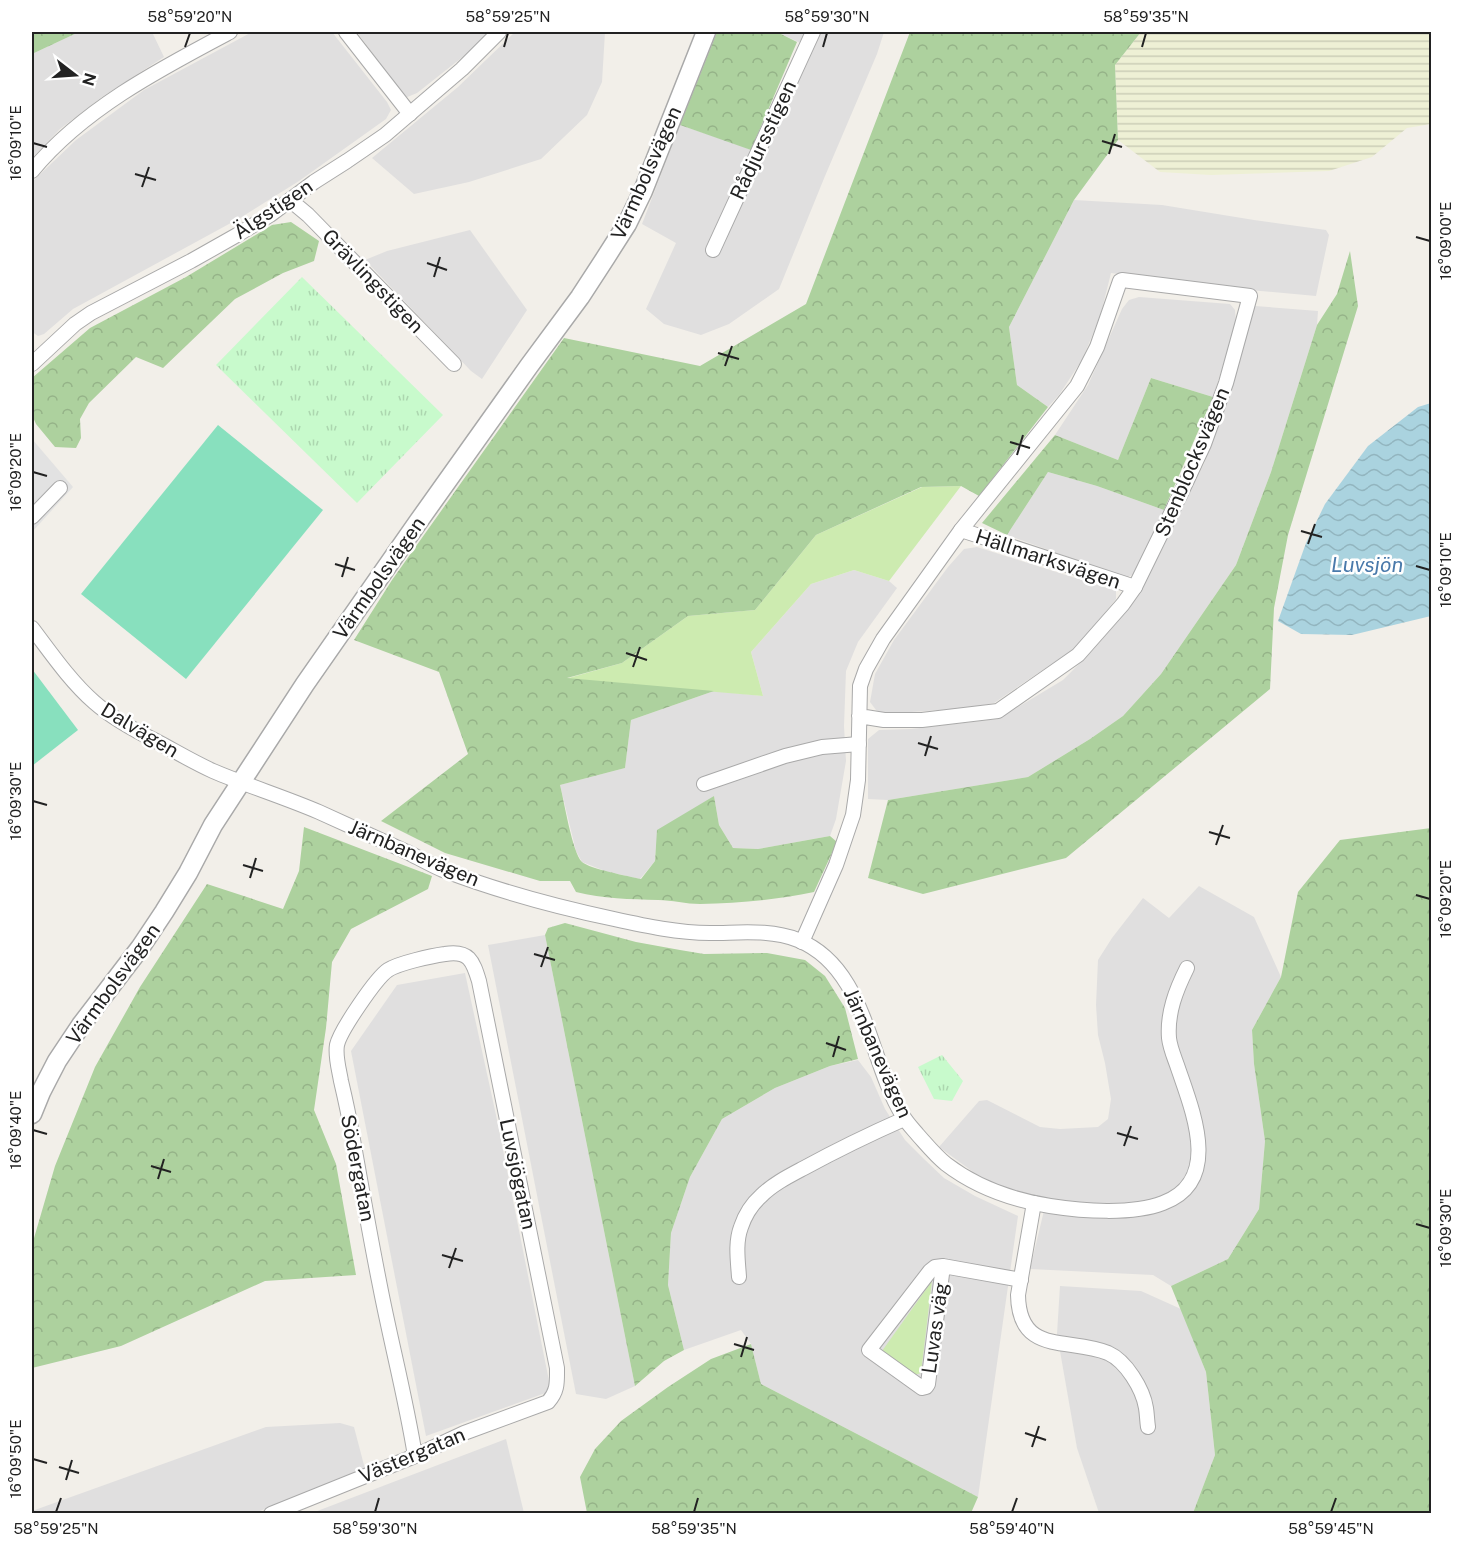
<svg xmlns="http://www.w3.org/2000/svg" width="1463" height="1545" viewBox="0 0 1463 1545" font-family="'Public Sans',sans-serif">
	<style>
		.residential { fill: #e0dfdf }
		.farmland { fill: url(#farmland-rules) }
		.grass { fill: #cdebb0 }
		.forest { fill: url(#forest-crowns) }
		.park { fill: url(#park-tufts) }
		.pitch { fill: #88e0be }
		.parking { fill: #e2e2e2 }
		.water { fill: url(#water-waves) }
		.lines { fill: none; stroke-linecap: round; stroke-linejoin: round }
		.minor-casing { stroke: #a9a9a9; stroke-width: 16 }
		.tertiary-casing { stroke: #a9a9a9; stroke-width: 21 }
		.minor { stroke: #fff; stroke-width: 14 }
		.tertiary { stroke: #fff; stroke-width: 18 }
		.ticks { fill: none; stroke: #222; stroke-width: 2 }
		.labels { text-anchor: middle; stroke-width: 5; stroke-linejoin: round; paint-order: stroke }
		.street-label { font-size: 20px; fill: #222; stroke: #fff }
		.water-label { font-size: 21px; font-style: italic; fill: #4a7aab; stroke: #fff }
		.neatline { fill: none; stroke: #222; stroke-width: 2 }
		.ticks-label { font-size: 15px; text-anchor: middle; fill: #222 }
	</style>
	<defs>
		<pattern id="farmland-rules" width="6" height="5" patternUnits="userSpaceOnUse" patternTransform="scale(1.5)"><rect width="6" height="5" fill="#eef0d5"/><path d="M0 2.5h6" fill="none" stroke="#ccceb7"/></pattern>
		<pattern id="forest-crowns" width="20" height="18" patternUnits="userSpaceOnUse" patternTransform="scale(1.5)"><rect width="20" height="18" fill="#add19e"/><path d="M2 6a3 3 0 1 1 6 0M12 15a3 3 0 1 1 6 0" fill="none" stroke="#95b388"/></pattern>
		<pattern id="park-tufts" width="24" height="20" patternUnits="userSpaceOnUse" patternTransform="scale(1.5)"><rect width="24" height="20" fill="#c8facc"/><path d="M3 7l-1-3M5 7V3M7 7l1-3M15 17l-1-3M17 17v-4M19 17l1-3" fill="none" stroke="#acd6af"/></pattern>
		<pattern id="water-waves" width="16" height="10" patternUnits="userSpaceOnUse" patternTransform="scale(1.5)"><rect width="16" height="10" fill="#aad3df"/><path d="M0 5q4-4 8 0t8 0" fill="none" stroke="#92b5bf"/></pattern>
	</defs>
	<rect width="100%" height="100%" fill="#f2efe9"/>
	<g class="residential">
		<polygon points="79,32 152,32 164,57 102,97 60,129 32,158 32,54"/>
		<polygon points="252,32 332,32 387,102 391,110 386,119 299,181 240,218 73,309 44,334 38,336 35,334 32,331 32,182 76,140 144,90"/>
		<polygon points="357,32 491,32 479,44 417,93 405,98"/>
		<polygon points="515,32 605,32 602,82 587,115 541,159 469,182 414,194 372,158 458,87"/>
		<polygon points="777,32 884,32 877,54 825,176 779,289 729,324 701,335 664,324 646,309 676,243 642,224 680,125 742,146 765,156 811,48"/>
		<polygon points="1074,200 1162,205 1254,220 1326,230 1329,235 1316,296 1216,287 1111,273 1100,317 1082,360 1059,395 1048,407 1017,385 1009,327"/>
		<polygon points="470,230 527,310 482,379 471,371 365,260 387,251"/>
		<polygon points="1139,297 1230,304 1235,310 1236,323 1213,397 1151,378 1118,460 1055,435 1088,385 1122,309 1129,300"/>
		<polygon points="1255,306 1318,311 1317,325 1271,472 1236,565 1161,674 1123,716 1090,739 1028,777 888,800 868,799 868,739 879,730 911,729 998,719 1063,680 1093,650 1126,612 1161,552 1189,491 1204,464 1237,368"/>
		<polygon points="1048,472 1097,486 1164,510 1137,568 1132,575 1126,578 1007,535"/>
		<polygon points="977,547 1110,589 1116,591 1116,599 1074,651 1050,665 994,703 969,708 883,714 876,710 870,702 875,674 894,640 948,567 964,549"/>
		<polygon points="854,570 889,581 897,588 858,642 846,671 844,726 846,761 836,819 830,836 758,849 733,848 719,825 714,796 656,846 655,861 640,879 605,871 582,862 576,851 560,785 625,768 631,720 714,691 763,696 751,652 811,584"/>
		<polygon points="1199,886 1254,917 1281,977 1252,1030 1254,1064 1265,1141 1259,1209 1228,1259 1171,1286 1153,1275 1030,1269 1047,1198 1009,1190 980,1177 939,1147 979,1101 987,1100 1040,1127 1060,1129 1098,1127 1108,1119 1111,1099 1105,1063 1098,1035 1096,1005 1098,960 1112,938 1143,898 1169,918"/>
		<polygon points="545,935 635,1386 606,1399 576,1394 488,945"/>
		<polygon points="465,973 496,1115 551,1391 426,1436 351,1051 397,985"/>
		<polygon points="858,1060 871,1077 885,1109 905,1140 924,1159 944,1178 975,1196 1018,1216 978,1497 761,1384 751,1344 741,1330 684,1350 668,1285 671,1233 690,1177 722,1119 775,1088 830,1066"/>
		<polygon points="1060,1286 1141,1291 1181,1309 1206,1372 1215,1455 1193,1513 1099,1513 1077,1448 1057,1334"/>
		<polygon points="340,1423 354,1427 365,1469 255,1513 32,1514 32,1511 266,1427"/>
		<polygon points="506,1439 524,1513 312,1513"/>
	</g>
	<polygon class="farmland" points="1141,32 1431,32 1431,124 1407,128 1372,157 1329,171 1211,175 1160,172 1118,140 1115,65"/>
	<g class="grass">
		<polygon points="961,486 889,581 854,570 811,584 751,652 763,696 565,679 622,663 688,616 755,610 816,535 922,487"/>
		<polygon points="932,1281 921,1373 915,1375 882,1351"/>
	</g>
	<g class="forest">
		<polygon points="32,32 79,32 32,54"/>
		<polygon points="717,32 777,32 797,42 751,150 680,125"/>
		<path d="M 910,32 L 1141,32 L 1115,65 L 1118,140 L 1074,200 L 1009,327 L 1017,385 L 1048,407 L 979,496 L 961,486 L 921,487 L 816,535 L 755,610 L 688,616 L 622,663 L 567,678 L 714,691 L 631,720 L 625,768 L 560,785 C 564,800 572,852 582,862 C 590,869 628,876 641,879 L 655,861 L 657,830 L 714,796 L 719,825 L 733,848 L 758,849 L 830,836 L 837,842 L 814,892 C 777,900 738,903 700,904 C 686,904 672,900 658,900 C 630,899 603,899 576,892 L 570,881 L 540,881 L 445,853 L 381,821 L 468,754 L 439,672 L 354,640 L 392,580 L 564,338 L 700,366 L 806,304 Z"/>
		<polygon points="291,222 319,241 314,261 283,273 235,299 163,368 136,357 89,403 80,419 81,438 76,448 55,447 36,424 32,415 32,378 90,328 186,277 272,225"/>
		<polygon points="1350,251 1358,306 1288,535 1274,608 1270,689 1066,858 923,894 868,878 888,800 1028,777 1090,739 1123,716 1161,674 1236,565 1271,472 1317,325 1337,294"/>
		<polygon points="1151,378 1213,397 1164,510 1097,486 1048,472 1007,535 982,523 1055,435 1118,460"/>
		<polygon points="304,827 432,876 428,889 351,929 332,962 326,1028 314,1110 336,1164 356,1275 265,1281 121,1346 32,1368 32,1245 55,1166 95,1067 140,987 207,884 283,909 299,871"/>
		<polygon points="1431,828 1431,1513 1193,1513 1215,1455 1206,1372 1171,1286 1228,1259 1259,1209 1265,1141 1254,1064 1252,1030 1281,977 1298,892 1340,840"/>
		<polygon points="565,923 636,942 680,950 704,954 767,953 805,960 825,976 845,1008 858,1059 830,1066 775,1088 722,1119 690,1177 671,1233 668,1285 684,1350 664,1361 635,1386 545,935 548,928"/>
		<polygon points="751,1344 761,1384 978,1497 971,1513 587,1513 580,1477 595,1449 621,1421 668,1387 711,1359"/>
	</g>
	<g class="park">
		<polygon points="302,277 443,415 357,503 216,365"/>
		<polygon points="942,1055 963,1081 952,1101 934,1099 918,1067"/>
	</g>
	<g class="pitch">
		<polygon points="218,425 323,510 186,679 81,594"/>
		<polygon points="32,669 78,730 32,766"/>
	</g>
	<polygon class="parking" points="32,439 73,487 32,532"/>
	<polygon class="water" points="1431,403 1431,616 1352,635 1301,634 1278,621 1306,543 1325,504 1368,446 1418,407"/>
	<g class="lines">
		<g class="minor-casing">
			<g id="minor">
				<polyline points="346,32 410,114"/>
				<path d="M 32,171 C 83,109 160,69 230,32"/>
				<polyline points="290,200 308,215 454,364"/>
				<polyline points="713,250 813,32"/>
				<polyline points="32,364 75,324 91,313 191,261 237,235 270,215 314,182 347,161 385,135 462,69 499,32"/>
				<polyline points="32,517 60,488"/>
				<polyline points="961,530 1135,587"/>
				<path d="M 32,628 C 51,653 70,681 94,702 C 112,718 134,730 156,741 C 175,751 193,762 213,771 C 248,786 284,797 319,812 C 348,825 378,839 407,852 C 419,858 431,865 443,870 C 498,891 557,907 614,919 C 646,926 678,933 710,933 C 740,933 770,929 798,940 C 867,968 868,1060 903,1116 C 907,1123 913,1129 918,1135 C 927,1145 936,1156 946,1164 C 976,1187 1013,1200 1050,1206 C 1082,1211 1132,1215 1163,1203 C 1222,1181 1193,1112 1178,1068 C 1175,1059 1170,1048 1169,1038 C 1167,1013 1176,990 1187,968"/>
				<polyline points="704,784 785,756 822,747 859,744"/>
				<polyline points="802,942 836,865 853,815 858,780 860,686 866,669 883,639 961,530 1077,386 1097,347 1120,281 1122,280 1250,296 1226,383 1204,444 1181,493 1135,587 1123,604 1078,655 998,711 922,720 884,720 859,716"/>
				<path d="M 1034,1203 L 1018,1295 C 1019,1356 1069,1337 1108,1353 C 1126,1361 1143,1389 1146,1408 C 1147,1414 1147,1420 1148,1427"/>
				<polyline points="943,1266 928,1384 926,1387 922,1388 869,1350 930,1271 935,1267 943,1266 1021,1280"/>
				<path d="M 739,1277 C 738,1261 735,1243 741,1227 C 745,1215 752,1204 761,1196 C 773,1184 789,1176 804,1168 C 837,1150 870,1134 904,1119"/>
				<path d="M 271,1514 L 415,1456 L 464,1433 L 548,1402 C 558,1391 557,1382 557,1368 L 479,981 C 473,961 469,950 445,954 C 431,956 399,963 388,970 C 376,978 340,1031 337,1045 C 335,1056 339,1069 341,1081 C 345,1098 349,1116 352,1134 C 361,1185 370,1236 380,1286 C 391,1343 406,1399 415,1456"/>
			</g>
		</g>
		<g class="tertiary-casing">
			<polyline id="tertiary" points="32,1114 41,1092 57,1061 81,1025 140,948 164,912 188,873 213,825 305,684 418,522 529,366 580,297 606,257 627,224 643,191 706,32"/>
		</g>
		<use href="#minor" class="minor"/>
		<use href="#tertiary" class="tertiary"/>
	</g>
	<path class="ticks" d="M 185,47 L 190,33M 504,47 L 508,33M 823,47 L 827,33M 1142,47 L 1146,33M 1102,141 L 1122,147M 33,143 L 47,147M 1109,154 L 1115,134M 135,174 L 156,180M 142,187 L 149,167M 1416,237 L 1430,241M 427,263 L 447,270M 434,277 L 440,257M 718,353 L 739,359M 725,366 L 732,346M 1010,442 L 1030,448M 1017,455 L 1023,435M 33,472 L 47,476M 1301,531 L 1322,537M 1308,544 L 1315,524M 335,564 L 355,570M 1416,566 L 1430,570M 342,577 L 348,557M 626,653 L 647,660M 633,667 L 640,647M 918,743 L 938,749M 925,756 L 931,736M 33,801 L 47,805M 1209,832 L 1230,838M 1216,845 L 1223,825M 243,865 L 263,871M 250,878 L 256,858M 1416,895 L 1430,899M 534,954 L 555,960M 541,967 L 548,947M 826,1043 L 846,1050M 833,1057 L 839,1036M 33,1130 L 47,1134M 1117,1133 L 1138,1139M 1124,1146 L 1131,1126M 151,1166 L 171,1172M 158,1179 L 164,1159M 1416,1224 L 1430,1228M 442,1255 L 463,1261M 449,1268 L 456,1248M 734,1344 L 754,1350M 741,1357 L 747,1337M 1025,1433 L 1046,1440M 1032,1447 L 1039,1426M 33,1459 L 47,1463M 59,1467 L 79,1473M 66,1480 L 72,1460M 56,1512 L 61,1498M 375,1512 L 379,1498M 694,1512 L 698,1498M 1012,1512 L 1017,1498M 1331,1512 L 1336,1498"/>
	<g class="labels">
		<g class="street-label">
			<text transform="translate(763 140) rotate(-65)" y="7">Rådjursstigen</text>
			<text transform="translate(646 173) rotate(-66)" y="7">Värmbolsvägen</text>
			<text transform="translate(273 209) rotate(-34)" y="7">Älgstigen</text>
			<text transform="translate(373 281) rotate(46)" y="7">Grävlingstigen</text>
			<text transform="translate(1192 462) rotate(-67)" y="7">Stenblocksvägen</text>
			<text transform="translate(1048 559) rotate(18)" y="7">Hällmarksvägen</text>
			<text transform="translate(379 578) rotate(-55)" y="7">Värmbolsvägen</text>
			<text transform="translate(140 730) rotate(31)" y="7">Dalvägen</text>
			<text transform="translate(414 853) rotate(23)" y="7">Järnbanevägen</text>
			<text transform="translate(113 984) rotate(-54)" y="7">Värmbolsvägen</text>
			<text transform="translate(878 1053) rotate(66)" y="7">Järnbanevägen</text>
			<text transform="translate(358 1168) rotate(79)" y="7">Södergatan</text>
			<text transform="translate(518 1174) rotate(78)" y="7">Luvsjögatan</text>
			<text transform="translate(935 1328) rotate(-82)" y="7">Luvas väg</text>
			<text transform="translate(412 1455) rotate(-23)" y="7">Västergatan</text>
		</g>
		<g class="water-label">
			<text x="1367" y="572">Luvsjön</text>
		</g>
	</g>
	<rect width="1463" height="1545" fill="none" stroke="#ffffff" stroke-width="66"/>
	<g transform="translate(75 75) rotate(107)" stroke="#ffffff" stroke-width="4.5" paint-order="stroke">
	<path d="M0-4.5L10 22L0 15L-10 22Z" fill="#222222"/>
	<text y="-9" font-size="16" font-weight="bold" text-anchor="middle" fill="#222222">N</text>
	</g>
	<rect x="33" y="33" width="1397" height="1479" class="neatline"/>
	<g class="ticks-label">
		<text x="190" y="22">58°59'20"N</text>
		<text x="508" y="22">58°59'25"N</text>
		<text x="827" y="22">58°59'30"N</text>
		<text x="1146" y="22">58°59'35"N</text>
		<text transform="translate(16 143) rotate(-90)" y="5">16°09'10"E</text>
		<text transform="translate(1446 241) rotate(-90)" y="5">16°09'00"E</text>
		<text transform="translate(16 472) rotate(-90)" y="5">16°09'20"E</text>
		<text transform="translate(1446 570) rotate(-90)" y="5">16°09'10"E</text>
		<text transform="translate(16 801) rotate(-90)" y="5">16°09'30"E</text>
		<text transform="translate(1446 899) rotate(-90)" y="5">16°09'20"E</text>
		<text transform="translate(16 1130) rotate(-90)" y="5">16°09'40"E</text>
		<text transform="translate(1446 1228) rotate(-90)" y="5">16°09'30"E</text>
		<text transform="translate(16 1459) rotate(-90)" y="5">16°09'50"E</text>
		<text x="56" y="1534">58°59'25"N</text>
		<text x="375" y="1534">58°59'30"N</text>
		<text x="694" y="1534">58°59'35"N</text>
		<text x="1012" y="1534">58°59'40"N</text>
		<text x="1331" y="1534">58°59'45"N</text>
	</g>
</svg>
